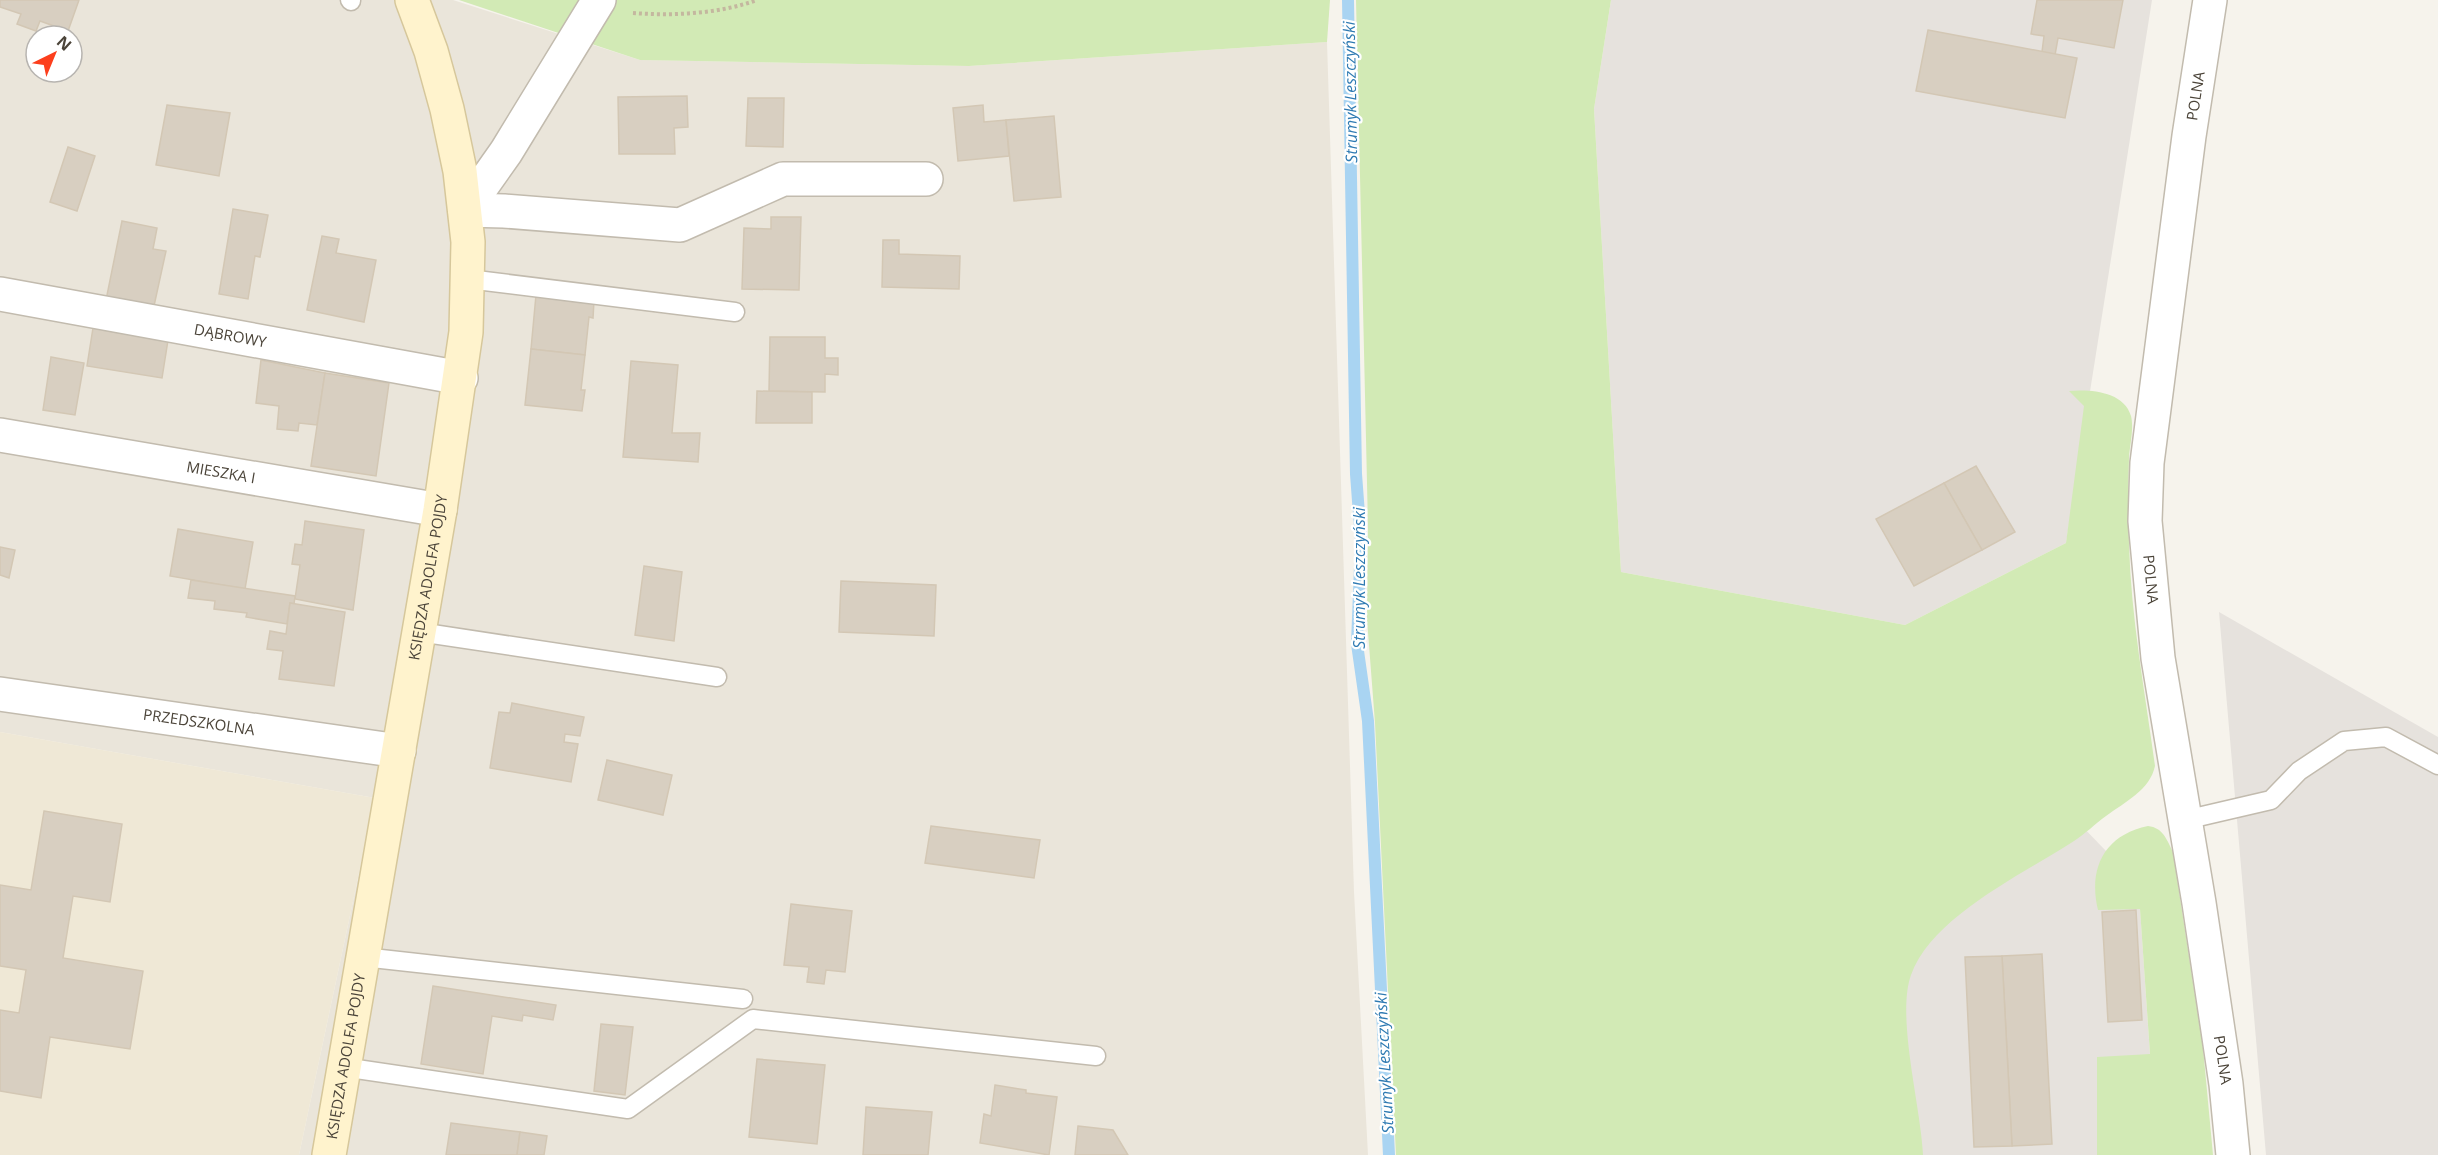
<svg xmlns="http://www.w3.org/2000/svg" width="2438" height="1155" viewBox="0 0 2438 1155" font-family="'Open Sans',sans-serif">
	<style>
		.residential { fill: #eae5da; fill-rule: evenodd }
		.industrial { fill: #e6e2dd }
		.education { fill: #efe8d6 }
		.green { fill: #d2eab5 }
		.lines { fill: none; stroke-linecap: round; stroke-linejoin: round }
		.stream { stroke: #a9d4f2; stroke-width: 12 }
		.building { fill: #d8cfc1; stroke: #d3c7b4; stroke-width: 1.5 }
		.lane-casing { stroke: #c2bbae; stroke-width: 21 }
		.street-casing { stroke: #c2bbae; stroke-width: 36 }
		.secondary-casing { stroke: #d6c79b; stroke-width: 36 }
		.path { stroke: #c4b79f; stroke-width: 4; stroke-dasharray: 3 3; stroke-linecap: butt }
		.lane { stroke: #fff; stroke-width: 18 }
		.street { stroke: #fff; stroke-width: 33 }
		.secondary { stroke: #fff3cd; stroke-width: 33 }
		.labels { text-anchor: middle; stroke-width: 4.5; stroke-linejoin: round; paint-order: stroke }
		.street-label { font-size: 15px; fill: #4b4439; stroke: #fff }
		.water-label { font-size: 16px; font-style: italic; fill: #2e7ab2; stroke: #fff }
	</style>
	<rect width="100%" height="100%" fill="#f6f3ec"/>
	<path class="residential" d="M 0,0 L 453,0 L 640,60 L 969,66 L 1327,42 L 1354,892 L 1368,1155 L 299,1155 L 375,798 L 0,732 ZM 36,36 L 72,36 L 72,72 L 36,72 Z"/>
	<g class="industrial">
		<polygon points="1611,0 2152,0 2066,543 1905,625 1621,572 1594,109"/>
		<polygon points="2219,612 2438,737 2438,1155 2266,1155"/>
		<polygon points="2078,822 2106,851 2140,908 2150,1055 2106,1155 1904,1155 1893,989 1920,932"/>
	</g>
	<polygon class="education" points="0,732 375,798 299,1155 0,1155"/>
	<g class="green">
		<polygon points="459,0 1330,0 1327,42 969,66 640,60"/>
		<path d="M 1356,0 L 1611,0 L 1594,109 L 1621,572 L 1905,625 L 2066,543 L 2084,406 L 2069,391 C 2089,389 2124,391 2131,416 C 2134,428 2130,445 2129,457 C 2128,486 2128,515 2129,544 C 2131,618 2145,692 2155,766 C 2150,790 2125,802 2106,816 C 2095,824 2085,834 2074,841 C 2025,873 1932,916 1911,975 C 1896,1017 1921,1107 1923,1155 L 1396,1155 L 1375,723 L 1367,619 L 1368,527 Z"/>
		<path d="M 2148,826 C 2163,828 2166,838 2173,852 L 2203,1048 L 2213,1155 L 2097,1155 L 2097,1057 L 2150,1054 L 2140,909 L 2098,910 C 2088,869 2104,835 2148,826 Z"/>
	</g>
	<g class="lines">
		<polyline class="stream" points="1348,0 1356,474 1361,541 1357,644 1368,721 1389,1155"/>
	</g>
	<g class="building">
		<polygon points="0,0 79,0 68,31 40,21 36,31 17,24 21,14 0,7"/>
		<polygon points="2037,0 2123,0 2114,48 2058,38 2055,55 2042,52 2044,36 2031,34"/>
		<polygon points="1928,30 2077,58 2065,118 1916,91"/>
		<polygon points="687,96 688,127 674,128 675,154 619,154 618,97"/>
		<polygon points="748,98 784,98 783,147 746,146"/>
		<polygon points="167,105 230,113 219,176 156,165"/>
		<polygon points="983,105 984,122 1006,120 1009,156 958,161 953,108"/>
		<polygon points="1054,116 1061,197 1014,201 1006,120"/>
		<polygon points="68,147 95,156 77,211 50,202"/>
		<polygon points="233,209 268,215 260,257 255,256 248,299 219,294"/>
		<polygon points="771,217 801,217 799,290 742,289 744,228 771,229"/>
		<polygon points="122,221 157,228 153,249 166,251 152,315 105,305"/>
		<polygon points="322,236 339,239 336,253 376,260 364,322 307,310"/>
		<polygon points="883,240 899,240 899,254 960,256 959,289 882,287"/>
		<polygon points="536,295 594,301 593,318 589,317 585,355 531,349"/>
		<polygon points="93,328 168,340 162,378 87,366"/>
		<polygon points="770,337 825,337 825,358 838,358 838,375 825,374 825,392 769,391"/>
		<polygon points="531,349 585,355 581,390 585,390 582,411 525,405"/>
		<polygon points="51,357 84,363 75,415 43,410"/>
		<polygon points="261,360 325,373 317,425 299,423 298,431 277,429 279,406 256,403"/>
		<polygon points="631,361 678,365 672,433 700,433 698,462 623,457"/>
		<polygon points="325,373 389,383 376,476 311,466"/>
		<polygon points="757,391 812,392 812,423 756,423"/>
		<polygon points="1976,466 2015,532 1982,550 1944,483"/>
		<polygon points="1944,483 1982,550 1914,586 1876,519"/>
		<polygon points="305,521 364,530 353,610 295,599 300,565 292,564 295,544 302,545"/>
		<polygon points="178,529 253,542 245,589 170,576"/>
		<polygon points="0,547 15,550 9,578 0,575"/>
		<polygon points="644,566 682,572 674,641 635,635"/>
		<polygon points="191,580 295,596 294,604 290,603 287,624 246,617 247,613 214,609 215,601 188,598"/>
		<polygon points="841,581 936,585 934,636 839,632"/>
		<polygon points="290,603 345,612 334,686 279,679 283,651 267,649 270,631 286,634"/>
		<polygon points="512,703 584,717 580,736 565,734 564,742 578,744 571,782 490,768 499,712 510,713"/>
		<polygon points="607,760 672,775 663,815 598,800"/>
		<polygon points="44,811 122,824 110,902 73,896 63,958 143,971 130,1049 50,1037 41,1098 0,1091 0,1010 19,1013 26,970 0,966 0,885 31,890"/>
		<polygon points="931,826 1040,840 1034,878 925,863"/>
		<polygon points="791,904 852,911 845,972 826,970 824,984 807,982 809,967 784,965"/>
		<polygon points="2136,910 2142,1020 2108,1022 2102,912"/>
		<polygon points="2042,954 2052,1144 2012,1146 2002,956"/>
		<polygon points="2002,956 2012,1146 1974,1147 1965,957"/>
		<polygon points="433,986 556,1005 553,1020 523,1015 522,1021 492,1016 483,1074 421,1064"/>
		<polygon points="601,1024 633,1027 625,1095 594,1091"/>
		<polygon points="757,1059 825,1065 817,1144 749,1137"/>
		<polygon points="995,1085 1026,1090 1026,1093 1057,1097 1049,1155 980,1143 984,1114 991,1116"/>
		<polygon points="866,1107 932,1112 928,1155 863,1155"/>
		<polygon points="451,1123 520,1132 517,1155 446,1155"/>
		<polygon points="1078,1126 1113,1130 1128,1155 1075,1155"/>
		<polygon points="520,1132 547,1136 544,1155 517,1155"/>
	</g>
	<g class="lines">
		<g class="lane-casing">
			<g id="lane">
				<polyline points="350,0 351,1"/>
				<polyline points="468,279 735,312"/>
				<polyline points="419,632 717,677"/>
				<polyline points="2185,820 2271,800 2299,771 2344,741 2386,737 2438,765"/>
				<polyline points="363,957 743,999"/>
				<polyline points="343,1067 628,1109 753,1019 1096,1056"/>
			</g>
		</g>
		<g class="street-casing">
			<g id="street">
				<path id="s1" d="M 2210,0 L 2189,136 L 2147,463 L 2145,521 L 2158,658 L 2199,903 L 2226,1084 L 2233,1155"/>
				<polyline points="465,210 504,211 680,225 783,179 926,179"/>
				<polyline points="465,210 506,152 599,0"/>
				<path id="s2" d="M 0,294 L 461,378"/>
				<path id="s3" d="M 0,435 L 440,510"/>
				<path id="s4" d="M 0,694 L 399,751"/>
			</g>
		</g>
		<g class="secondary-casing">
			<g id="secondary">
				<path id="s5" d="M 329,1155 L 440,510 L 466,332 L 468,242 L 460,171 L 447,109 L 431,51 L 412,0"/>
			</g>
		</g>
		<path class="path" d="M 633,13 C 674,16 718,14 757,0"/>
		<use href="#lane" class="lane"/>
		<use href="#street" class="street"/>
		<use href="#secondary" class="secondary"/>
	</g>
	<g class="labels">
		<g class="street-label">
			<text transform="translate(2196 96) rotate(-81)" y="5">POLNA</text>
			<text dy="5" stroke="none"><textPath href="#s2" startOffset="234">DĄBROWY</textPath></text>
			<text dy="5" stroke="none"><textPath href="#s3" startOffset="224">MIESZKA I</textPath></text>
			<text dy="5" stroke="none"><textPath href="#s5" startOffset="586">KSIĘDZA ADOLFA POJDY</textPath></text>
			<text dy="5" stroke="none"><textPath href="#s1" startOffset="584">POLNA</textPath></text>
			<text dy="5" stroke="none"><textPath href="#s4" startOffset="201">PRZEDSZKOLNA</textPath></text>
			<text dy="5" stroke="none"><textPath href="#s5" startOffset="100">KSIĘDZA ADOLFA POJDY</textPath></text>
			<text dy="5" stroke="none"><textPath href="#s1" startOffset="1070">POLNA</textPath></text>
		</g>
		<g class="water-label">
			<text transform="translate(1350 92) rotate(-91)" y="6">Strumyk Leszczyński</text>
			<text transform="translate(1359 578) rotate(-90)" y="6">Strumyk Leszczyński</text>
			<text transform="translate(1384 1063) rotate(-93)" y="6">Strumyk Leszczyński</text>
		</g>
	</g>
	<g transform="translate(54 54) rotate(43)"><circle r="28" fill="#ffffff" stroke="#b7b4b0" stroke-width="1.5"/>
	<path d="M0-4.5L10 22L0 15L-10 22Z" fill="#fc3f1d"/>
	<text y="-9" font-size="16" font-weight="bold" text-anchor="middle" fill="#4b4439">N</text>
	</g>
</svg>
